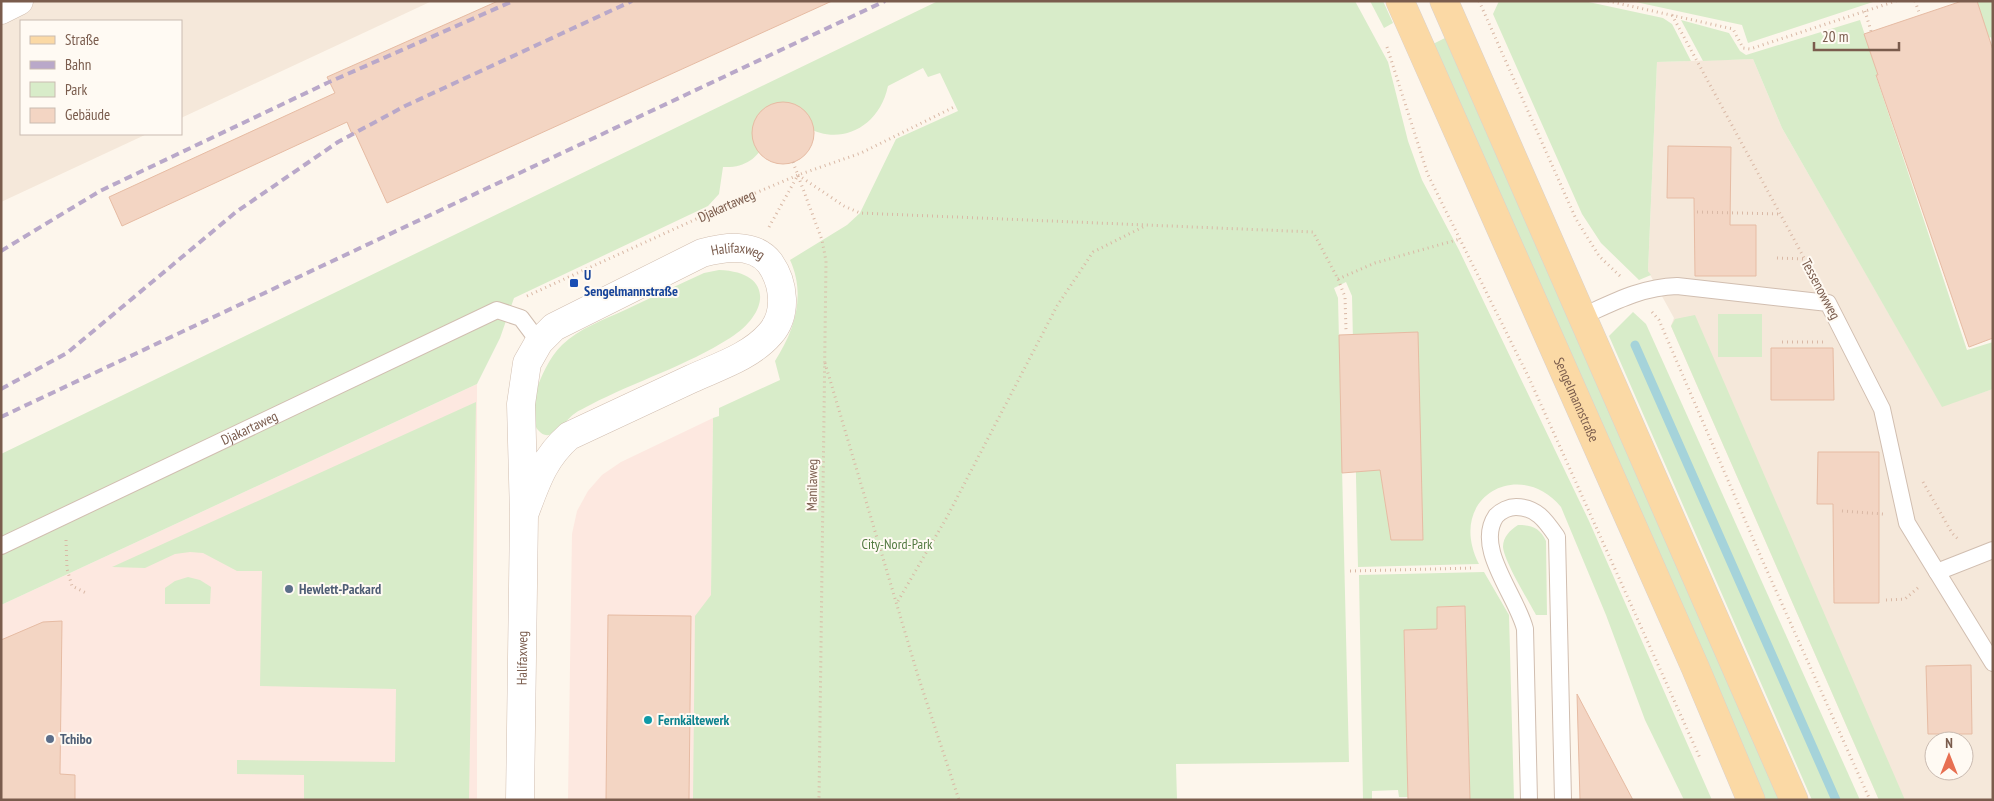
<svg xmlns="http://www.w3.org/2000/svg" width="1994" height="801" viewBox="0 0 1994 801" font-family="'PT Sans Narrow',sans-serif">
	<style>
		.residential { fill: #f5e8da; fill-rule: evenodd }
		.commercial { fill: #fde8e0 }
		.green { fill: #d8ecc9 }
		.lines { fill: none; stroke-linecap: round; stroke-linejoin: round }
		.stream { stroke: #a5d3da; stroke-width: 9 }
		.building { fill: #f3d5c3; stroke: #e6bba3 }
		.lane-casing { stroke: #d1beb0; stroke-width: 18 }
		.street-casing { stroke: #d1beb0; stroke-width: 29 }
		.primary-casing { stroke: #dad1cd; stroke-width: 29 }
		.path { stroke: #d9b8a5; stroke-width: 3; stroke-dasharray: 1 4; stroke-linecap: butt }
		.lane { stroke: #fff; stroke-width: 16 }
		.street { stroke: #fff; stroke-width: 28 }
		.primary { stroke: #fbd9a5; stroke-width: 28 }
		.rail { stroke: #b9a8c9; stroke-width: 4; stroke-dasharray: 8 5; stroke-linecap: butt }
		.transit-dot { fill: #1a4fb4; stroke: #fffaf3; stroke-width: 2 }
		.service-dot { fill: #5c6f8a; stroke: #fffaf3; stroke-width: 2 }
		.culture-dot { fill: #0f9aa8; stroke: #fffaf3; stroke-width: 2 }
		.labels { text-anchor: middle; stroke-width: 4; stroke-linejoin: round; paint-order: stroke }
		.street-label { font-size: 14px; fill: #7a5c4d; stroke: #fffaf3 }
		.transit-label { font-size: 14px; font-weight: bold; fill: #164399; stroke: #fffaf3; text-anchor: start }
		.park-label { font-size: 14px; fill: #537a41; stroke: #fffaf3 }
		.service-label { font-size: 14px; font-weight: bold; fill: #4e5e75; stroke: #fffaf3; text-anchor: start }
		.culture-label { font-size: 14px; font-weight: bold; fill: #0d838f; stroke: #fffaf3; text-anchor: start }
	</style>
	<rect width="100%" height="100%" fill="#fdf6ec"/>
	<g class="residential">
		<polygon points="1,1 432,1 181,118 181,21 21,21 21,134 147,134 1,202"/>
		<path d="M 1753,59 L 1782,128 L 1942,406 L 1993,389 L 1993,800 L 1879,800 L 1671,326 L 1674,318 L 1648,271 L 1657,62 ZM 1934,741 L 1964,741 L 1964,771 L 1934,771 Z"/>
	</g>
	<g class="commercial">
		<polygon points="477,384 477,800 1,800 1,605"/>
		<polygon points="713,418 709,800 568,800 572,534 577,511 588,491 602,475 621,462"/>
	</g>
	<g class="green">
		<path d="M 938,1 L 1355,1 L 1388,62 L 1408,141 L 1422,180 L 1459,250 L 1589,521 L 1712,800 L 1684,800 L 1645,720 L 1606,615 L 1561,507 C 1520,457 1445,497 1479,564 L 1358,567 L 1352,296 L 1346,282 L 1334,288 L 1338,298 L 1349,762 L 1176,764 L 1177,800 L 693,800 L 695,616 L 711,595 L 713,418 L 719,416 L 719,408 L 780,380 L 775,361 C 795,330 806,295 790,260 L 847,225 L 860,213 L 896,139 L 958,111 L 940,73 L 928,77 L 923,68 L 888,86 C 876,142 812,153 784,102 L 764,111 C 774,142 756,169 723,167 L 719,194 L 708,206 L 514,298 L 500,338 L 477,384 L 1,605 L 1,454 Z"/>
		<polygon points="1370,1 1383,1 1393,23 1384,28"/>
		<polygon points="1499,1 1584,1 1663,18 1672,24 1691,61 1657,62 1648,271 1651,275 1639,280 1601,243 1582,214 1493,14"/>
		<polygon points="1631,1 1876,1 1748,43 1742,25"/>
		<polygon points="1977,1 1993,1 1993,42 1991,37 1989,38"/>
		<polygon points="1681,20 1729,33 1740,51 1746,55 1860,20 1878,75 1876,76 1967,350 1993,342 1993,389 1942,407 1782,128 1753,59 1703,61"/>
		<polygon points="1445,38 1779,800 1766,800 1433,44"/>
		<path d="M 719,270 C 775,272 769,314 730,338 C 686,366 636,381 590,405 C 585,408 579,410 574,414 C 565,420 551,446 538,430 C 532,423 532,403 535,394 C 541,376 549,358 562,345 C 580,328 603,320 625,310 C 651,298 677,285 704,273 Z"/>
		<polygon points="1633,312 1646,324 1860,800 1812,800 1609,336"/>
		<rect x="1718" y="314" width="44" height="43"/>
		<polygon points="1695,315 1905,800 1879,800 1671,326 1675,319"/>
		<polygon points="476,402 469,799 304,800 304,775 237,774 237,760 395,762 396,689 260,686 262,571 237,571 203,553 190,552 175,554 145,568 112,567"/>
		<path d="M 1518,525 C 1532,525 1540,528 1546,541 L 1547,615 L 1536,615 C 1528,600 1504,561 1503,547 C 1503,537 1510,530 1518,525 Z"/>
		<polygon points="1484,572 1509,615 1514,800 1470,800 1465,606 1437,607 1438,639 1428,630 1404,630 1408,797 1399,797 1398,790 1372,791 1372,800 1363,800 1359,575"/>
		<polygon points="188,577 200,580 211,587 210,604 165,604 165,588 175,581"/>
	</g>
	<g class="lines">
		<polyline class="stream" points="1635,345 1836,800"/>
	</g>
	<g class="building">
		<polygon points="498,1 832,1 387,203 355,133 352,134 347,122 122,226 109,197 335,93 327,77"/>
		<polygon points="1962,1 1977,1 1993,50 1993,338 1969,347 1876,75 1878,75 1864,34"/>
		<circle cx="783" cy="133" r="31"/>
		<polygon points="1668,146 1731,147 1730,225 1756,225 1756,276 1695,276 1694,198 1667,198"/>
		<polygon points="1418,332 1423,540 1391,540 1380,470 1342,473 1339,335"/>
		<polygon points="1771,348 1833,348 1834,400 1771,400"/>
		<polygon points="1818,452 1879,452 1879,603 1834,603 1833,504 1817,504"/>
		<polygon points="1465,606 1470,800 1408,800 1404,630 1437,629 1437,607"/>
		<polygon points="608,615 691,616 689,800 606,800"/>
		<polygon points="62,621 60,774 75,775 75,800 1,800 1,640 43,622"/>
		<polygon points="1971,665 1972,734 1928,734 1926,666"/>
		<polygon points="1577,694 1615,766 1633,800 1580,800"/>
	</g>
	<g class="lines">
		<g class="lane-casing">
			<g id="lane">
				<path d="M 1583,316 C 1614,302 1642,287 1677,286 L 1828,303 L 1882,409 L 1907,523 L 1937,572"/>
				<path id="s2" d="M 1,546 L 497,310 L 521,318 L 539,342"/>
				<polyline points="1993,550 1937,572 1993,663"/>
				<path d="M 1529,800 L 1525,629 C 1517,596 1474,548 1496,516 C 1501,511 1509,507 1516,507 C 1537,507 1546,521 1557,537 L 1563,800"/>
			</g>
		</g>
		<g class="street-casing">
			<g id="street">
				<polyline points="1,10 19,1"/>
				<path id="s3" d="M 520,800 L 524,515 L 521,404 L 527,363 L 539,342 L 554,327 L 702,253 C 724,247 754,242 770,263 C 784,283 788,314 770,334 C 750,357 717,367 691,379 C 650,398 610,417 569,436 C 543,459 536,483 524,515"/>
			</g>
		</g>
		<g class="primary-casing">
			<g id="primary">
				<path id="s4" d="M 1400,1 L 1695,667 L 1751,800"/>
				<polyline points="1444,1 1794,800"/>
			</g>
		</g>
		<g class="path">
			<polyline points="1479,1 1576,219 1599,256 1620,276"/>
			<polyline points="1608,1 1733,29 1743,48 1750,49 1896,1"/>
			<polyline points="1915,1 1920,15"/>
			<polyline points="1865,11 1871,31"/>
			<polyline points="1672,15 1815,278"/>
			<polyline points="1387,47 1428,175 1529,378 1700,758"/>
			<polyline points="793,162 822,240 826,261 819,800"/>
			<polyline points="798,175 844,206 860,213 1313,232 1338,279 1345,297 1346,330"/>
			<polyline points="1697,212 1779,214"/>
			<polyline points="769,227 798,175"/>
			<polyline points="1777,258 1804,259"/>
			<polyline points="1338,279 1375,263 1460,239"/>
			<path id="s1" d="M 527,296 L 727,205 L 798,175 L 861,153 L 956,106"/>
			<polyline points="1652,312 1659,320 1764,564 1870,800"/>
			<polyline points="1782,342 1824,342"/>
			<polyline points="825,363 918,676 959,800"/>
			<polyline points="1923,482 1952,533 1959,540"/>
			<polyline points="1842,511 1883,514"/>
			<polyline points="66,540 67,569 72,586 88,594"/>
			<polyline points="1350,571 1475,568"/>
			<polyline points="1886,600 1905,599 1920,586"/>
			<polyline points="898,601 947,517 1057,306 1093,252 1145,226"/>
		</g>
		<use href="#lane" class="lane"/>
		<use href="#street" class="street"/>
		<use href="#primary" class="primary"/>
		<g class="rail">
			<polyline points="1,251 100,191 327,83 513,1"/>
			<polyline points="1,389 67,353 236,212 338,142 405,106 632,1"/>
			<polyline points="1,417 885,1"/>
		</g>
	</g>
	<rect class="transit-dot" x="569" y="278" width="10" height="10" rx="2.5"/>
	<g class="service-dot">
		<circle cx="289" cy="589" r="5"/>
		<circle cx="50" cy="739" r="5"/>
	</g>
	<circle class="culture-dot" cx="648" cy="720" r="5"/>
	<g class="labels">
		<g class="street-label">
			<text dy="5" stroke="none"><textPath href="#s1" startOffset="219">Djakartaweg</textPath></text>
			<text dy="5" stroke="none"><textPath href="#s3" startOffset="685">Halifaxweg</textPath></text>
			<text transform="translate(1821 289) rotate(62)" y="5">Tessenowweg</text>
			<text dy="5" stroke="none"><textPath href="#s4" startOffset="436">Sengelmannstraße</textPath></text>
			<text dy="5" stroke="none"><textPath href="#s2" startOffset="275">Djakartaweg</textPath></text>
			<text transform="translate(812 485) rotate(-89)" y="5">Manilaweg</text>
			<text dy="5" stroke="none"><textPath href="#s3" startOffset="142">Halifaxweg</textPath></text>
		</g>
		<g class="transit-label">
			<text x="584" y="280">U<tspan x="584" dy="16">Sengelmannstraße</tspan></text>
		</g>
		<g class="park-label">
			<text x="897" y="549">City-Nord-Park</text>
		</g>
		<g class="service-label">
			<text x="299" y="594">Hewlett-Packard</text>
			<text x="60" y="744">Tchibo</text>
		</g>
		<g class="culture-label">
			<text x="658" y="725">Fernkältewerk</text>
		</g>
	</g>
	<rect width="1994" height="801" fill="none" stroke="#7a5c4d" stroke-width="5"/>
	<rect x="20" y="20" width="162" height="115" fill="#fffaf3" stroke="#cabbb1"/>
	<rect x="30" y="36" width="25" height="8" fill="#fbd9a5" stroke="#cabbb1"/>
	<text x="65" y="45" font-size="15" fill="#7a5c4d">Straße</text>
	<rect x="30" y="61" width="25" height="8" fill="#b9a8c9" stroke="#cabbb1"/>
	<text x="65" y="70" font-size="15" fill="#7a5c4d">Bahn</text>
	<rect x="30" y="82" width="25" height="15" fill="#d8ecc9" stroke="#cabbb1"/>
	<text x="65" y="95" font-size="15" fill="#7a5c4d">Park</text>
	<rect x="30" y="108" width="25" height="15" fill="#f3d5c3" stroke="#cabbb1"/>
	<text x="65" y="120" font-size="15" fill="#7a5c4d">Gebäude</text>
	<g transform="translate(1949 756)"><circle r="24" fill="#fffaf3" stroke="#cabbb1"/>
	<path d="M0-4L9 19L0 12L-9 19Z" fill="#e76f51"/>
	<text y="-8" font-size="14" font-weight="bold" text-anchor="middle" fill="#7a5c4d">N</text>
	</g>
	<path d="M1814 42v8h85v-8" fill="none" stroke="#7a5c4d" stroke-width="2.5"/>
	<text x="1822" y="42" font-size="15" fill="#7a5c4d" stroke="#fffaf3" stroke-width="4" paint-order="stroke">20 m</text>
</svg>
